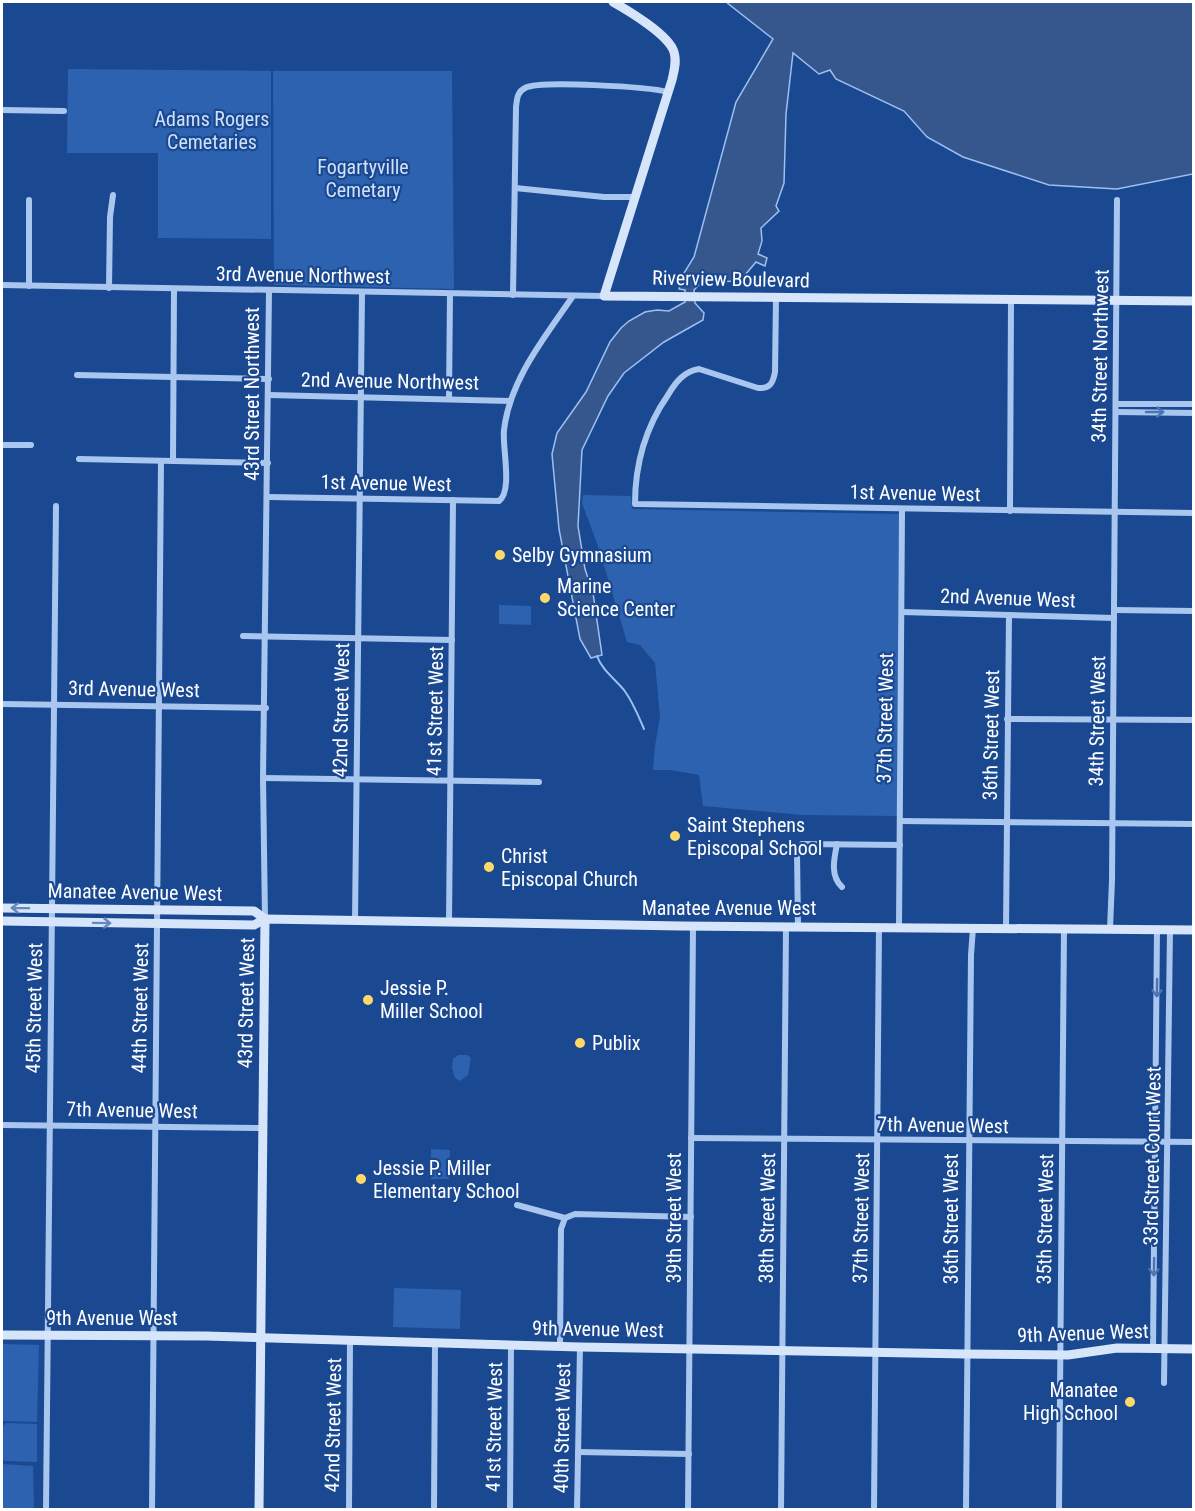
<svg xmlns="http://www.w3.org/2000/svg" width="1195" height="1511" viewBox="0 0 1195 1511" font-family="'Roboto Condensed',sans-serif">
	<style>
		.green { fill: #2c62b0 }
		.water { fill: #35578d; stroke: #9cc0f1; stroke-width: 1.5 }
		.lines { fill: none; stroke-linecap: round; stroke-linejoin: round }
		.stream { stroke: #9cc0f1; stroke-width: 2 }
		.street { stroke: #a9c6ef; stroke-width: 6 }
		.secondary { stroke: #d7e5fb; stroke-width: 9 }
		.oneway { stroke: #4c75b3 }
		.oneway2 { stroke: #6687bc }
		.poi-dot { fill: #ffd967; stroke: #1a4992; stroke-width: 2 }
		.labels { text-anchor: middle; stroke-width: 4.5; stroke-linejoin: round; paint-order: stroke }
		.park-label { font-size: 20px; fill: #cfe1fb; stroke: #1a4992 }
		.street-label { font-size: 20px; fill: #fff; stroke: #1a4992 }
		.poi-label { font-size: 20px; fill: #fff; stroke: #1a4992; text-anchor: start }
	</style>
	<rect width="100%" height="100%" fill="#1a4992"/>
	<g class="green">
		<polygon points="68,69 271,71 271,239 158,238 158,153 67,153"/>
		<polygon points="273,71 452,71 454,289 274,285"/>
		<polygon points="583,495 631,496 632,509 899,514 897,816 802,815 703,806 699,775 671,770 653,770 655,746 660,717 655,663 640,645 627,642 599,549 582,503"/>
		<polygon points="499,605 531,606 531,625 499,624"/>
		<polygon points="458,1055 467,1055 471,1058 468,1075 460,1081 455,1078 452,1068 453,1059"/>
		<polygon points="431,1149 450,1150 449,1179 431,1179"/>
		<polygon points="394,1288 461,1290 460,1329 393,1327"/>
		<polygon points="2,1344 39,1345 37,1422 3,1421"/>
		<polygon points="6,1423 37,1424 37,1462 5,1461 2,1458 3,1426"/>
		<polygon points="2,1464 33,1466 34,1509 2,1509"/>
	</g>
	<polygon class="water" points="726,2 1193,2 1193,174 1117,189 1049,185 963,157 927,137 904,111 836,79 830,70 819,74 793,53 786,114 784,183 776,206 779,211 761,228 762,241 758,254 767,258 765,266 756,262 740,281 705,282 701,283 694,290 695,303 704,313 703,320 664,342 624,373 608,396 582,450 578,526 585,569 593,593 602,655 591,658 580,639 559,529 552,454 557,433 586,392 610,342 621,328 629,321 645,312 657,310 669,311 685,302 685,290 679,289 684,273 694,257 736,102 773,39"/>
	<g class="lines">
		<path class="stream" d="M 597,656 C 602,670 615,679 624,690 C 633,702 638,715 644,729"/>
		<g class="street">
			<polyline points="2,110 64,111"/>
			<polyline points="515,188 604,197 635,197"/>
			<polyline points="2,285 604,296"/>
			<polyline points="29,286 29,200"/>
			<polyline points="109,288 110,217 113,195"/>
			<path d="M 513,295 L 516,107 C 517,99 517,92 525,88 C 540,80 649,87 668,92"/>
			<path d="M 776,298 L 775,372 C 773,383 770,389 758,388 L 699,369 C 684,371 675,383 668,395 C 645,428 635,465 635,504 L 1194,513"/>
			<polyline points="77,375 269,379"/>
			<polyline points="269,395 510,401"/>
			<polyline points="449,398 450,294"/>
			<polyline points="1116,404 1194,404"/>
			<polyline points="1116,412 1194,413"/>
			<polyline points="2,445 31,445"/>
			<polyline points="79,459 268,463"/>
			<polyline points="173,461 174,289"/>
			<path d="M 268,497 L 499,501 C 513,491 502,447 504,430 C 510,379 545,337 573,296"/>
			<polyline points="1010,511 1011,301"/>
			<polyline points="1114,610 1194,611"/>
			<polyline points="902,612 1114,618"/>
			<polyline points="243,636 452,640"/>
			<polyline points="2,704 266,708"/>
			<polyline points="1007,719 1194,720"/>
			<polyline points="263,778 539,782"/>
			<polyline points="900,821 1194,824"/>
			<path d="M 837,844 C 834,859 830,876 842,887"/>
			<polyline points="265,919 263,778 269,291"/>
			<polyline points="355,921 362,293"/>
			<polyline points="449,923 453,500"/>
			<polyline points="798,927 797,852 802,844 900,845"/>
			<polyline points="899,927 902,510"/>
			<polyline points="1006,928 1009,615"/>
			<polyline points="1110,929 1112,880 1117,200"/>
			<polyline points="2,1125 263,1128"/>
			<polyline points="691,1138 1194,1142"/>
			<polyline points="517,1205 565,1218"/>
			<polyline points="565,1218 575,1214 691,1217"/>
			<polyline points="560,1347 561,1229 565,1218"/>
			<polyline points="1153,1348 1157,930"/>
			<polyline points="1164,1383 1170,930"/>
			<polyline points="578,1452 689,1454"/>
			<polyline points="46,1510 56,506"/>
			<polyline points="152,1510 161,461"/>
			<polyline points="349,1510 350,1341"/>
			<polyline points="434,1510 435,1344"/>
			<polyline points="510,1510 511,1346"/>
			<polyline points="577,1510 580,1347"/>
			<polyline points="688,1510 693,926"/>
			<polyline points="781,1510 786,927"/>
			<polyline points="874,1510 879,927"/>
			<polyline points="966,1510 971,955 973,928"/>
			<polyline points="1059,1510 1064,929"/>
		</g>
		<g class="secondary">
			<path d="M 613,2 C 629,11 669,35 674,52 C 677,62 674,71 672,80 L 604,296 L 1194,301"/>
			<polyline points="2,908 254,911 265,919"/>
			<polyline points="2,921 254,925 265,919 681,926 1194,930"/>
			<polyline points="2,1335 206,1336 580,1347 966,1354 1068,1355 1117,1348 1194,1349"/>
			<polyline points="259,1510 265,919"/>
		</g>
	</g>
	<defs><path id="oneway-shaft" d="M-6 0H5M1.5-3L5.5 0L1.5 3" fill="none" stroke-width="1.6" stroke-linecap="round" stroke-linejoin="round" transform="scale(1.5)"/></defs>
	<g class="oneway">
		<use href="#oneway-shaft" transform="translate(1155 412)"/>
		<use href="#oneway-shaft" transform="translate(1157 988) rotate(91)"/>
		<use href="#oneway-shaft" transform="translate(1154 1267) rotate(91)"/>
	</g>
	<g class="oneway2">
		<use href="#oneway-shaft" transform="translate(20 908) rotate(-179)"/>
		<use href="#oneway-shaft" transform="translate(102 923) rotate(1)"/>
	</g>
	<g class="poi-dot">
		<circle cx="500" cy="555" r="6"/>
		<circle cx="545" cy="598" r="6"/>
		<circle cx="675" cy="836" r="6"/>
		<circle cx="489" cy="867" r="6"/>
		<circle cx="368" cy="1000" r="6"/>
		<circle cx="580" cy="1043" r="6"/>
		<circle cx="361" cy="1179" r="6"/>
		<circle cx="1130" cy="1402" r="6"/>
	</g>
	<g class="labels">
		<g class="park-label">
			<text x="212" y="126">Adams Rogers<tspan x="212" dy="23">Cemetaries</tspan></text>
			<text x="363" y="174">Fogartyville<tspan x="363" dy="23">Cemetary</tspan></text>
		</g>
		<g class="street-label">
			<text transform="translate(303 275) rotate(1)" y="7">3rd Avenue Northwest</text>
			<text transform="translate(731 279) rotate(1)" y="7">Riverview Boulevard</text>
			<text transform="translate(1100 356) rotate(-89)" y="7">34th Street Northwest</text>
			<text transform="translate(390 381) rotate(1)" y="7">2nd Avenue Northwest</text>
			<text transform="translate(252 394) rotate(-90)" y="7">43rd Street Northwest</text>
			<text transform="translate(386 483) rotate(1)" y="7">1st Avenue West</text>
			<text transform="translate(915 493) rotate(1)" y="7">1st Avenue West</text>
			<text transform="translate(1008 598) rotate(2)" y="7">2nd Avenue West</text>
			<text transform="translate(134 689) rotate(1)" y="7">3rd Avenue West</text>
			<text transform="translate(341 710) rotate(-89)" y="7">42nd Street West</text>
			<text transform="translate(435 711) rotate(-89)" y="7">41st Street West</text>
			<text transform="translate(885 718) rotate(-89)" y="7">37th Street West</text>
			<text transform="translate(1097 721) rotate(-89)" y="7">34th Street West</text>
			<text transform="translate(991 735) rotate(-89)" y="7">36th Street West</text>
			<text transform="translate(135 892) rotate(1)" y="7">Manatee Avenue West</text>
			<text x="729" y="915">Manatee Avenue West</text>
			<text transform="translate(246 1003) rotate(-89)" y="7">43rd Street West</text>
			<text transform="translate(34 1008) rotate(-89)" y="7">45th Street West</text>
			<text transform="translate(140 1008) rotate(-89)" y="7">44th Street West</text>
			<text transform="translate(132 1110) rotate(1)" y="7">7th Avenue West</text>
			<text transform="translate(943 1125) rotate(1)" y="7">7th Avenue West</text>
			<text transform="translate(1152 1156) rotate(-89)" y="7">33rd Street Court West</text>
			<text transform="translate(674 1218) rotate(-90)" y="7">39th Street West</text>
			<text transform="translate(767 1218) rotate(-89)" y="7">38th Street West</text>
			<text transform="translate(861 1218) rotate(-89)" y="7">37th Street West</text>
			<text transform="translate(951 1219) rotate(-90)" y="7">36th Street West</text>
			<text transform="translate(1045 1219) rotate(-89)" y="7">35th Street West</text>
			<text x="112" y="1325">9th Avenue West</text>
			<text transform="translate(598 1329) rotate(1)" y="7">9th Avenue West</text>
			<text transform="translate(1083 1333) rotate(-2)" y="7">9th Avenue West</text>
			<text transform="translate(333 1425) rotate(-89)" y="7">42nd Street West</text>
			<text transform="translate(494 1427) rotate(-89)" y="7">41st Street West</text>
			<text transform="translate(562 1428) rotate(-89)" y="7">40th Street West</text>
		</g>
		<g class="poi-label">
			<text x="512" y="562">Selby Gymnasium</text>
			<text x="557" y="593">Marine<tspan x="557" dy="23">Science Center</tspan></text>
			<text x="687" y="832">Saint Stephens<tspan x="687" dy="23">Episcopal School</tspan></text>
			<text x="501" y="863">Christ<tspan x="501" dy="23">Episcopal Church</tspan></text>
			<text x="380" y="995">Jessie P.<tspan x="380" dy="23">Miller School</tspan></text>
			<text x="592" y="1050">Publix</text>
			<text x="373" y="1175">Jessie P. Miller<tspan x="373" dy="23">Elementary School</tspan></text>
			<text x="1118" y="1397" text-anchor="end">Manatee<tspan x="1118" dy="23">High School</tspan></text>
		</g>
	</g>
	<rect width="1195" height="1511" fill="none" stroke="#ffffff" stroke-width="6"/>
</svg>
